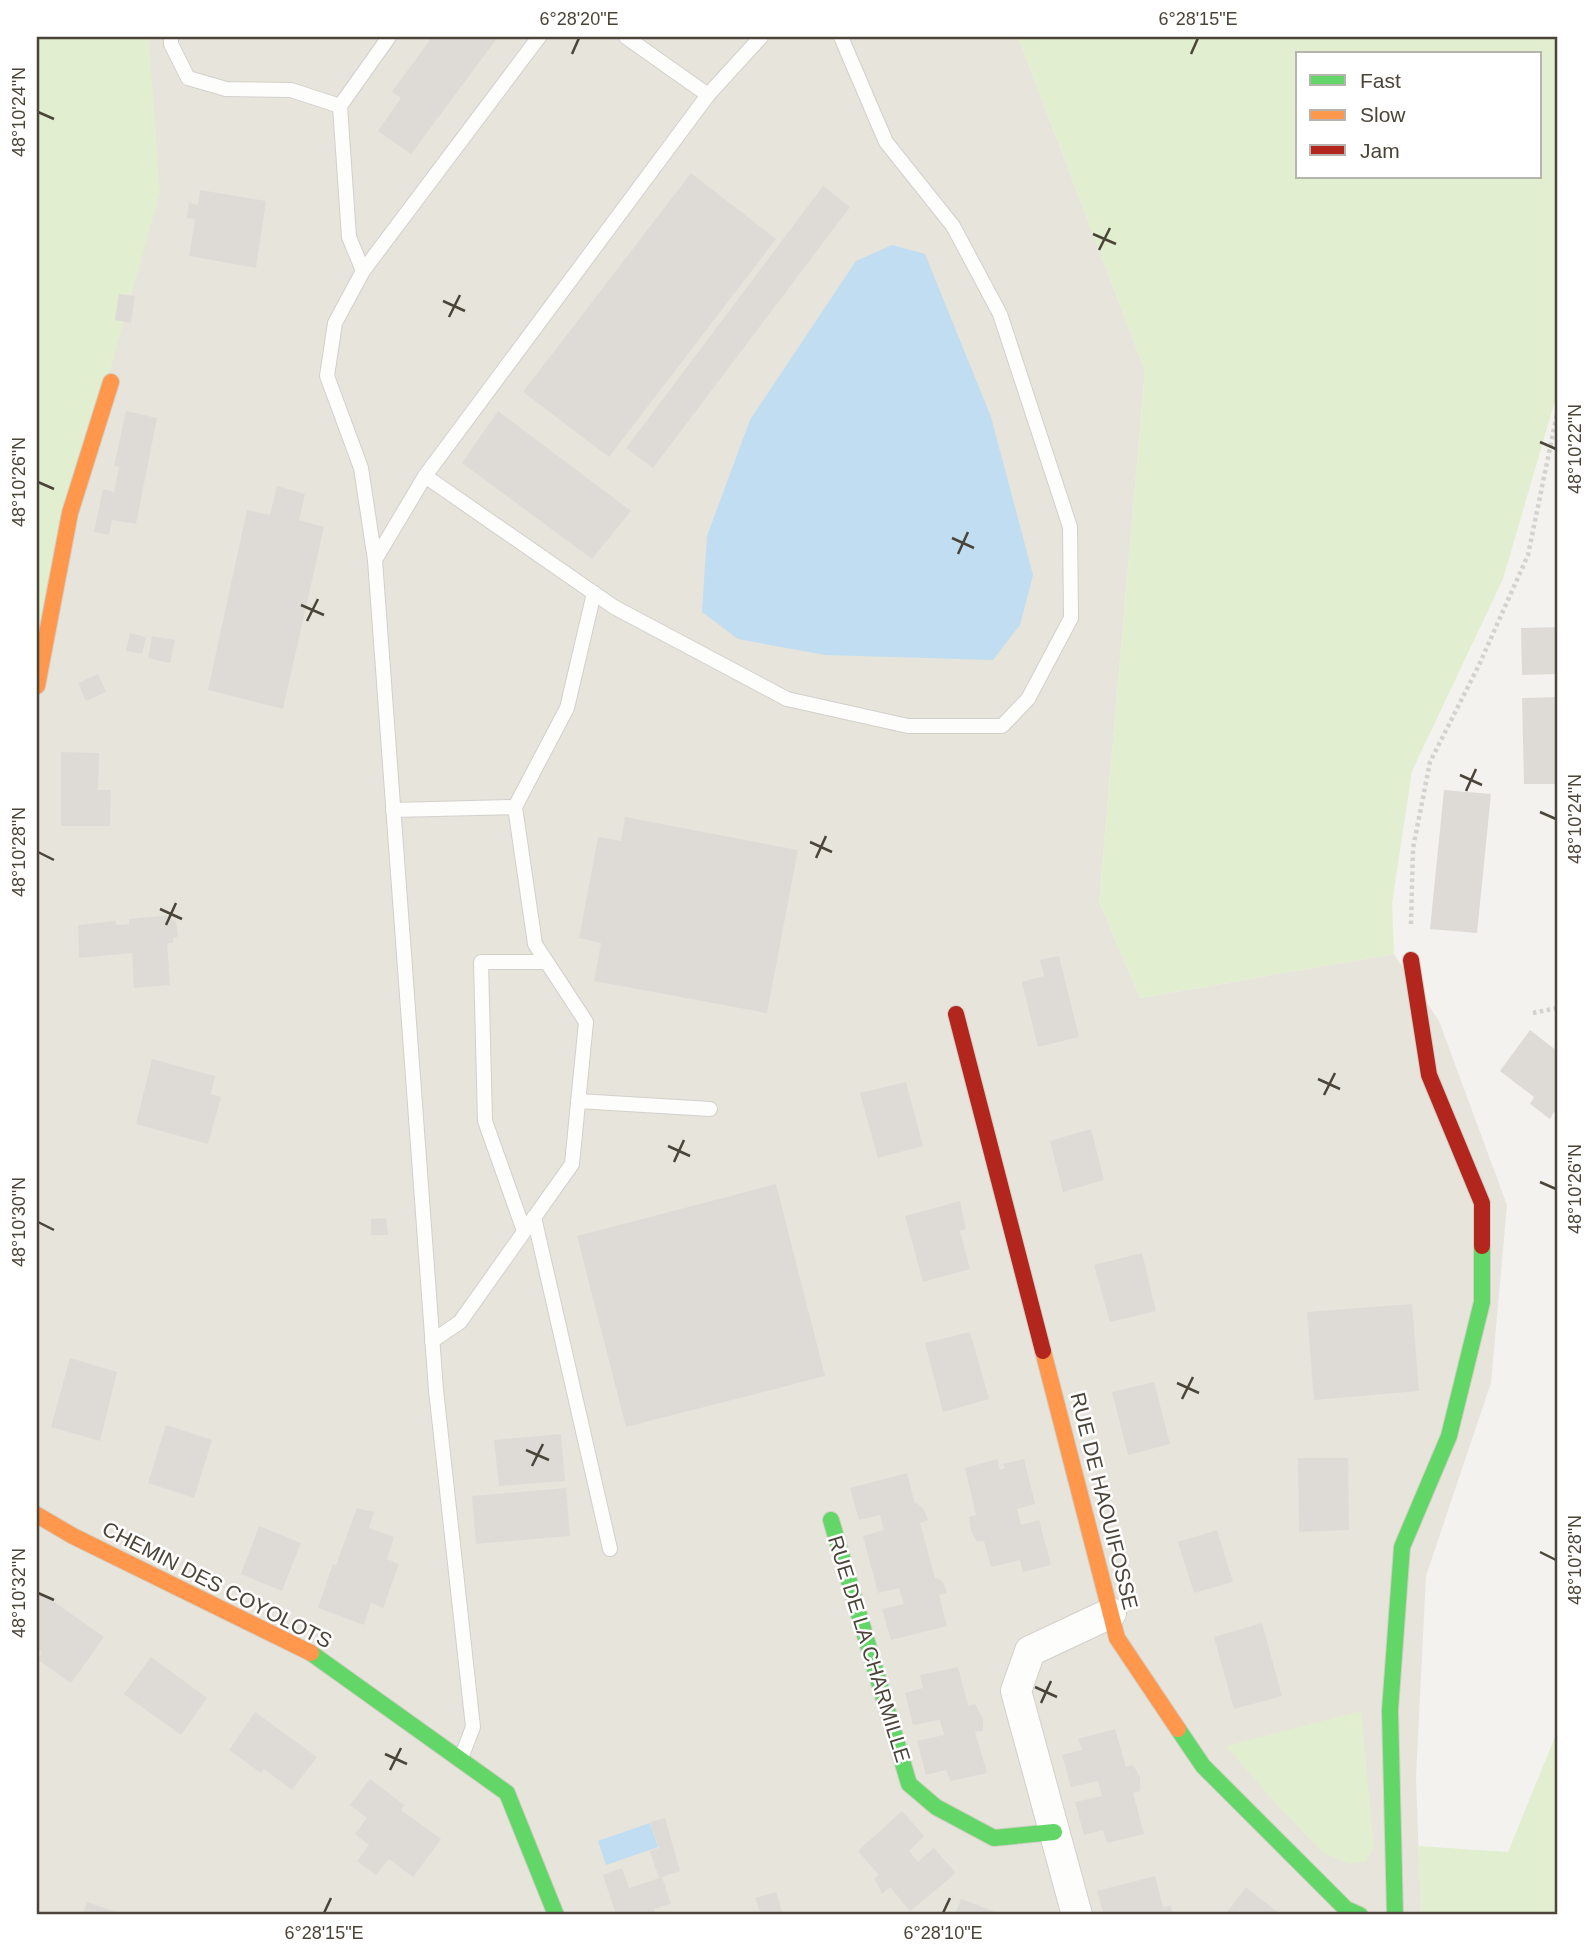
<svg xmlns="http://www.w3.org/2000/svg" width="1594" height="1952" viewBox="0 0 1594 1952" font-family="Helvetica,sans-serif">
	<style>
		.residential { fill: #e7e4dc }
		.green { fill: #e1eecf; fill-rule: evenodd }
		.water { fill: #c0ddf1 }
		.building { fill: #dedbd6 }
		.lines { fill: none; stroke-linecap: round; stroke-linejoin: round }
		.lane-casing { stroke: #d2d0cb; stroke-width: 16 }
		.street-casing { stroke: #d2d0cb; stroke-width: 32 }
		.fast-casing { stroke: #d3cfc5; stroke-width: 18 }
		.slow-casing { stroke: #d3cfc5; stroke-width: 18 }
		.jam-casing { stroke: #d3cfc5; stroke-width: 18 }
		.path { stroke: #d3d2cc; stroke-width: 4.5; stroke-dasharray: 3.5 3.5; stroke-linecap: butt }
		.lane { stroke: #fdfdfc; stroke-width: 14 }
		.street { stroke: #fdfdfc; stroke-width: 30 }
		.fast { stroke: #63d668; stroke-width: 16 }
		.slow { stroke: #ff974d; stroke-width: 16 }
		.jam { stroke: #b3261e; stroke-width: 16 }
		.ticks { fill: none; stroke: #4b4439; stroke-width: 2.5 }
		.labels { text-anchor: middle; stroke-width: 5; stroke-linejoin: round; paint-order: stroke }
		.street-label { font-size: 21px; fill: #4b4439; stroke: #fff }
		.neatline { fill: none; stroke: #4b4439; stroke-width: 2.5 }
		.ticks-label { font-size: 18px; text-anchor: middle; fill: #4b4439 }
	</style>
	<rect width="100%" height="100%" fill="#f4f2ee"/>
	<polygon class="residential" points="149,37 1018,37 1145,371 1099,902 1140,998 1394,954 1439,1021 1507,1205 1491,1383 1426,1576 1416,1778 1421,1915 37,1915 37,686 149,50"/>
	<g class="green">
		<polygon points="37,37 149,37 160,193 70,513 37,686"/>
		<path d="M 1018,37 L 1557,37 L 1557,394 L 1503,579 L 1412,771 L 1392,903 L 1394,954 L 1140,998 L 1099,902 L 1145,371 ZM 1298,54 L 1540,54 L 1540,177 L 1298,177 Z"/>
		<polygon points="1361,1711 1374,1846 1366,1862 1349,1864 1323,1853 1276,1804 1226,1746"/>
		<polygon points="1557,1732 1557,1915 1421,1915 1418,1846 1508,1852"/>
	</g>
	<g class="water">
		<polygon points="892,245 925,254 991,417 1033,575 1020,625 993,660 825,655 738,639 702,612 707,536 750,420 856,261"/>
		<polygon points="650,1823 658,1847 606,1865 598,1841"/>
	</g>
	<g class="building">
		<polygon points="432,37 498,37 411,154 378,131 401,98 392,92"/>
		<polygon points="691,173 776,239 609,457 523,392"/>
		<polygon points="823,186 850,207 653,468 626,448"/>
		<polygon points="200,190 266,201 256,268 189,256 195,219 187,218 189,203 198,205"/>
		<polygon points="119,294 135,296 131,323 115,320"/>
		<polygon points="126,411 157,418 136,524 112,520 109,535 94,532 103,489 114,492 119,467 114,466"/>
		<polygon points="498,411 631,511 592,559 462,463"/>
		<polygon points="277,486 305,494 299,520 324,527 283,709 208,690 247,510 270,515"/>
		<polygon points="1557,627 1557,674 1522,675 1521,628"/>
		<polygon points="130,633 146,637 142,654 126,651"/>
		<polygon points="152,636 175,640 170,663 148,658"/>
		<polygon points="98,674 106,692 86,701 78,683"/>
		<polygon points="1557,697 1557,784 1524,784 1522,698"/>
		<polygon points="61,752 99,753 98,790 111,790 110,826 61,826"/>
		<polygon points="1444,790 1491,794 1477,933 1430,929"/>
		<polygon points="625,817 798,850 767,1013 594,981 601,943 579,938 598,837 621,841"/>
		<polygon points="171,915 172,920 176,922 178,936 173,939 173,943 167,943 170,985 134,988 132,953 79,958 78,925 116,921 116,925 129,924 129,919"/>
		<polygon points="1059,956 1079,1037 1038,1047 1022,982 1044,976 1040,960"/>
		<polygon points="1530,1030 1557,1051 1557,1115 1554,1112 1550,1119 1530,1104 1534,1097 1500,1071"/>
		<polygon points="152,1059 215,1076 211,1094 221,1097 208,1144 136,1124"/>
		<polygon points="906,1082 923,1146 878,1158 860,1093"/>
		<polygon points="1091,1129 1104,1180 1063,1192 1050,1141"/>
		<polygon points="776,1184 825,1376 626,1427 577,1236"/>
		<polygon points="960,1201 966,1229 960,1231 970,1269 923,1282 905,1216"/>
		<polygon points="386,1218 388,1235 371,1235 371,1219"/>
		<polygon points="1142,1253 1156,1311 1110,1322 1094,1265"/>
		<polygon points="1412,1304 1419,1391 1314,1400 1307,1312"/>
		<polygon points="970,1332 989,1399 943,1412 925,1343"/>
		<polygon points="70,1358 117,1372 100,1441 51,1427"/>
		<polygon points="1154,1382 1170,1444 1128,1455 1112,1392"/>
		<polygon points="166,1425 212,1440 194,1498 148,1483"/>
		<polygon points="561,1434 565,1481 499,1486 494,1440"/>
		<polygon points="1298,1458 1348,1458 1349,1530 1299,1532"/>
		<polygon points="997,1459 1000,1470 1005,1468 1003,1464 1024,1459 1035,1504 1017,1509 1021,1525 1039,1520 1051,1565 1023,1572 1020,1560 991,1567 984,1541 977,1542 971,1531 969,1517 976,1515 965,1468"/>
		<polygon points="907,1473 915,1504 917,1503 924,1510 928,1520 920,1523 935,1578 938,1578 944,1584 947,1593 939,1595 947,1626 891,1640 882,1609 904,1604 899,1588 878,1593 863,1536 884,1530 880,1515 859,1520 850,1488"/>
		<polygon points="566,1488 570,1536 476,1544 472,1496"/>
		<polygon points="357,1508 374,1512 369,1528 394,1537 387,1559 399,1564 383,1608 371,1603 364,1625 318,1608 333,1564 336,1565"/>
		<polygon points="259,1526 301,1543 282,1591 241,1574"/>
		<polygon points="1217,1530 1233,1582 1194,1593 1178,1542"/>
		<polygon points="40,1592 104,1637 71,1683 38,1660 42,1652 37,1648 37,1596"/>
		<polygon points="1262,1623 1282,1696 1234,1709 1214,1637"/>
		<polygon points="151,1657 207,1698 181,1735 124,1694"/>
		<polygon points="958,1667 968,1706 975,1704 983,1719 983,1731 975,1732 987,1773 950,1781 946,1770 926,1775 917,1741 944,1735 940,1720 913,1725 905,1693 923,1688 920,1675"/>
		<polygon points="255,1712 317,1757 292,1790 264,1769 261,1773 229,1750"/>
		<polygon points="1115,1729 1126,1767 1133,1765 1140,1777 1140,1791 1133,1793 1144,1834 1107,1843 1103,1830 1084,1835 1075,1802 1102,1796 1098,1781 1071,1787 1062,1755 1082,1750 1078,1739"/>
		<polygon points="370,1779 404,1805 401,1810 441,1839 413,1877 389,1859 376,1875 357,1861 369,1845 355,1834 367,1818 350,1805"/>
		<polygon points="902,1811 924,1836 909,1851 918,1862 934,1848 956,1873 910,1911 890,1887 882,1894 874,1878 879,1875 858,1851"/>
		<polygon points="665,1818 680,1871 659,1878 650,1851 659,1848 650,1822"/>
		<polygon points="622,1868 629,1888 662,1877 671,1904 654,1909 656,1915 616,1915 603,1875"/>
		<polygon points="1155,1876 1163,1907 1171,1905 1173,1915 1104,1915 1097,1891"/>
		<polygon points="1246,1887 1281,1915 1225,1915"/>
		<polygon points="776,1892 783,1915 761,1915 755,1898"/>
		<polygon points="961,1899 1004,1915 955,1915"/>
		<polygon points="87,1902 126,1915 83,1915"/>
	</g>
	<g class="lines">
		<g class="lane-casing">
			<g id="lane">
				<polyline points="171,37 171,44 188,78 226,89 291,90 340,106"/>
				<polyline points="626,37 708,95 761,37"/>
				<polyline points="363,271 349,237 340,106 389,37"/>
				<polyline points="425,476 614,607 787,699 908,726 1002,726 1028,699 1071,618 1070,527 1000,314 953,226 886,142 841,37"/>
				<polyline points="375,560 425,476 708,95"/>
				<polyline points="393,810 515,807"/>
				<polyline points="578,1101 710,1109"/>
				<polyline points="534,1217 610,1549"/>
				<polyline points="524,1231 485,1121 481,962 546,962"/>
				<polyline points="432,1341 460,1322 572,1164 586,1022 535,944 515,807 567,708 594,593"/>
				<polyline points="461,1758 473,1727 436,1390 375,560 361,468 327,376 335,323 363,271 539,37"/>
			</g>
		</g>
		<g class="street-casing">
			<polyline id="street" points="1077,1915 1016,1691 1030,1651 1111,1613"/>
		</g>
		<g class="fast-casing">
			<g id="fast">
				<polyline points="831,1520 909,1784 936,1807 994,1838 1054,1832"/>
				<polyline points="311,1653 507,1793 556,1915"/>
				<polyline points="1178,1729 1203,1766 1346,1909 1360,1915"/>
				<polyline points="1395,1915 1390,1710 1402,1547 1449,1436 1482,1302 1482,1246"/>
			</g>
		</g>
		<g class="slow-casing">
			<g id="slow">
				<polyline points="37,686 70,513 111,382"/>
				<polyline points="1043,1351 1117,1638 1178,1729"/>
				<polyline points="37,1515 73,1536 311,1653"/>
			</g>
		</g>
		<g class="jam-casing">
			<g id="jam">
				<polyline points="1411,960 1429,1075 1482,1203 1482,1246"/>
				<polyline points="956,1014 1043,1351"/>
			</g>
		</g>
		<g class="path">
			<polyline points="1411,924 1413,848 1430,762 1479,665 1528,555 1557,414"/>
			<polyline points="1533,1013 1557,1008"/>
		</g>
		<use href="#lane" class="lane"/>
		<use href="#street" class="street"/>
		<use href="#fast" class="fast"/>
		<use href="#slow" class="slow"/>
		<use href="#jam" class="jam"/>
	</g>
	<path class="ticks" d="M 572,54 L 579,38M 1191,54 L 1198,38M 38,112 L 54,119M 1093,234 L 1116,244M 1099,250 L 1110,228M 443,301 L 465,311M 449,317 L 460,295M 1540,442 L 1556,449M 38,482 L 54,489M 952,538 L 974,548M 958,554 L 968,532M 301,605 L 324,615M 307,621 L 318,599M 1460,775 L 1482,785M 1466,791 L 1476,769M 1540,812 L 1556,819M 810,842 L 832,852M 38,852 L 54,860M 816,858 L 826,836M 160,909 L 182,919M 166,925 L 176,903M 1318,1079 L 1340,1089M 1324,1095 L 1335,1073M 668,1146 L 690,1156M 674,1162 L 684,1140M 1540,1182 L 1556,1189M 38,1222 L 54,1230M 1177,1383 L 1199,1393M 1182,1399 L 1193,1377M 526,1450 L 549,1460M 532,1466 L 543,1444M 1540,1552 L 1556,1560M 38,1593 L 54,1600M 1035,1687 L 1057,1697M 1041,1703 L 1051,1681M 385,1754 L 407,1764M 390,1770 L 401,1748M 324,1913 L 331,1898M 943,1913 L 950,1898"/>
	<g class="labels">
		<g class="street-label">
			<text transform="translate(1104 1501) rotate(76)" y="7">RUE DE HAOUIFOSSE</text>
			<text transform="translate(217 1585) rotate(27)" y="7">CHEMIN DES COYOLOTS</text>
			<text transform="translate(869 1649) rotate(73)" y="7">RUE DE LA CHARMILLE</text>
		</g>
	</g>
	<rect width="1594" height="1952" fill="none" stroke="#ffffff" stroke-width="77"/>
	<rect x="1296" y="52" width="245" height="126" fill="#ffffff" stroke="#b7b4b0" stroke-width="2"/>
	<rect x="1310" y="75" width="35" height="10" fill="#63d668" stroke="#b7b4b0" stroke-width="2"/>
	<text x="1360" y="88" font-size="21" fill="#4b4439">Fast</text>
	<rect x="1310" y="110" width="35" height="10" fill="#ff974d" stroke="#b7b4b0" stroke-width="2"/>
	<text x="1360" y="122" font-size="21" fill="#4b4439">Slow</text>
	<rect x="1310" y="145" width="35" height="10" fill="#b3261e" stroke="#b7b4b0" stroke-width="2"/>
	<text x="1360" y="158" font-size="21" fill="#4b4439">Jam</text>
	<rect x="38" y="38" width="1518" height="1875" class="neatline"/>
	<g class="ticks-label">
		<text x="579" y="25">6°28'20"E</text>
		<text x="1198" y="25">6°28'15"E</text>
		<text transform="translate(19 112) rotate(-90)" y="6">48°10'24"N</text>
		<text transform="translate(1575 449) rotate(-90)" y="6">48°10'22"N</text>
		<text transform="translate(19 482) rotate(-90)" y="6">48°10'26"N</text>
		<text transform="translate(1575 819) rotate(-90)" y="6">48°10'24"N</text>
		<text transform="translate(19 852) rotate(-90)" y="6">48°10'28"N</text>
		<text transform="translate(1575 1189) rotate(-90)" y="6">48°10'26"N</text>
		<text transform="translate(19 1222) rotate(-90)" y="6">48°10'30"N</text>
		<text transform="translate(1575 1560) rotate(-90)" y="6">48°10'28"N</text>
		<text transform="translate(19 1593) rotate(-90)" y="6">48°10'32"N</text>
		<text x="324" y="1939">6°28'15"E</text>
		<text x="943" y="1939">6°28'10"E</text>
	</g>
</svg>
